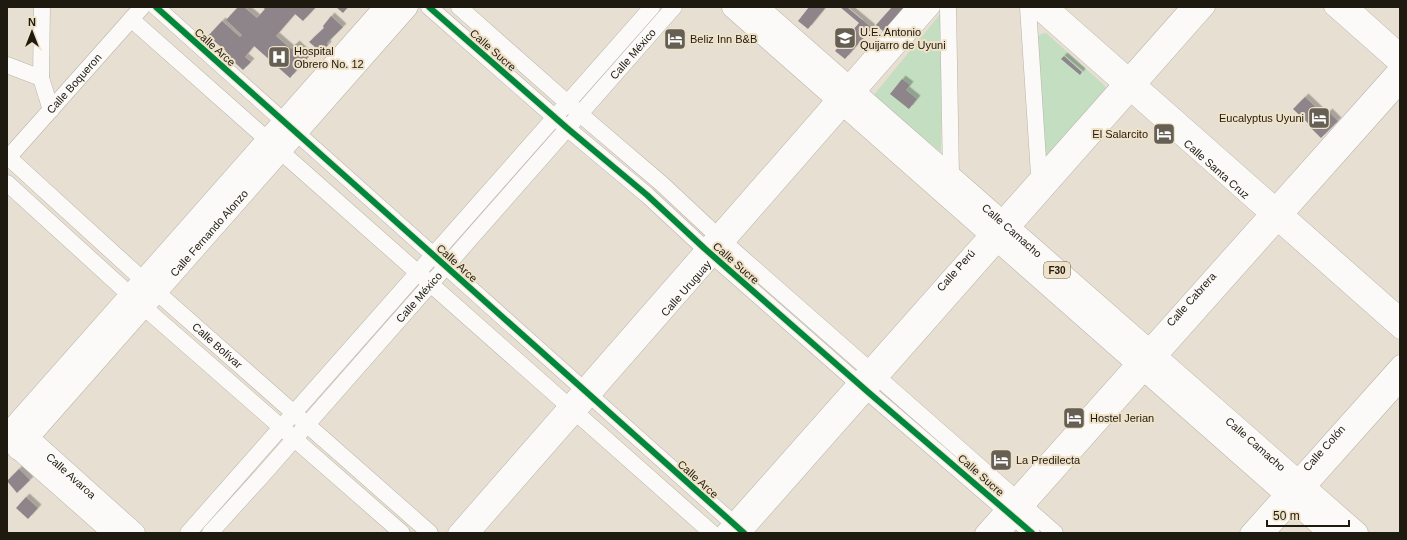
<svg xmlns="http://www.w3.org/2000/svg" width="1407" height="540" viewBox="0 0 1407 540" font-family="Arial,sans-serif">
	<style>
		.green { fill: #c3dec1 }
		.building { fill: #8e858b; filter: url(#shadow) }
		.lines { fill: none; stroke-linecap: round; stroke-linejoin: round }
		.minor-casing { stroke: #b9b3a8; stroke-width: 17 }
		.major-casing { stroke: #b9b3a8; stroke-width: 21 }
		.highway-casing { stroke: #b9b3a8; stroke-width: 23 }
		.minor { stroke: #fbfaf8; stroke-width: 16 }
		.major { stroke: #fbfaf8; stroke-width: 20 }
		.highway { stroke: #fbfaf8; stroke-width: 22 }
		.cycleway-casing { stroke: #f0e2c8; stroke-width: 8 }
		.cycleway { stroke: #00873e; stroke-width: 6 }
		.labels { text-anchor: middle; stroke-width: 4; stroke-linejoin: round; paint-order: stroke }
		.shield { fill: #f0e2c8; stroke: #5e5647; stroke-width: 1 }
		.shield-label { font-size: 10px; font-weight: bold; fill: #1f1a10 }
		.poi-label { font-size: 11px; fill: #1f1a10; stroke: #f0e2c8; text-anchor: start }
		.street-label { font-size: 11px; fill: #1f1a10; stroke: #f0e2c8 }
	</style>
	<defs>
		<filter id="shadow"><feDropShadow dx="3.5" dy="-3.5" stdDeviation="0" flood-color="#0004"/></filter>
	</defs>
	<rect width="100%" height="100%" fill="#e7dfd1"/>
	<g class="green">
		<polygon points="942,12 941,152 873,96"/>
		<polygon points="1046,33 1105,86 1107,90 1045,158 1038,37 1041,34"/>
	</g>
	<g class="building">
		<polygon points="238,7 244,7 257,18 265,9 262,7 316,7 303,21 295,14 276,36 291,49 296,44 309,56 290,78 254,46 245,57 251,62 243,70 224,53 226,51 208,36 222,21 240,37 242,35 226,20"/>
		<polygon points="336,7 348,7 343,13"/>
		<polygon points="809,7 826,7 808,29 798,21"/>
		<polygon points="840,7 847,7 872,28 845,59 835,51 859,23"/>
		<polygon points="892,7 906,7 884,32 876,25"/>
		<polygon points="331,16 343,27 327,43 328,45 321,52 309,42 324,28 323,26"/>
		<polygon points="1064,56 1082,72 1080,75 1061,59"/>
		<polygon points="902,79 910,85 906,90 917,99 909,109 890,94"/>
		<polygon points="1305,97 1325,116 1329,112 1338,121 1321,138 1310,127 1311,126 1293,109"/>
		<polygon points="19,469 30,480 17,493 7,481"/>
		<polygon points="26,497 38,508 28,519 16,508"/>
	</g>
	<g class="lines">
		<g class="minor-casing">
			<g id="minor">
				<polyline points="42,7 41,78 51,110"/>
				<polyline points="156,7 744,533"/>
				<polyline points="429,7 567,128 647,195 704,248 868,392 1032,533"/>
				<polyline points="459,7 580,114 662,184 725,243 1055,533"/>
				<polyline points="948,7 951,177"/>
				<polyline points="1028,7 1039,175"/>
				<path id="s1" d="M 1033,7 L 1400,331"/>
				<polyline points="1051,7 1400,315"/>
				<polyline points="1332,7 1400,67"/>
				<polyline points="1351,7 1400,51"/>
				<polyline points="131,19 712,533"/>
				<polyline points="7,65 41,78"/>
				<path id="s2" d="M 7,156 L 143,280 L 430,533"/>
				<path id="s3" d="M 7,159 L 142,7"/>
				<polyline points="7,183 130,295 402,533"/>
				<polyline points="188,533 652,7"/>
				<path id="s4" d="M 210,533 L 260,478 L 674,7"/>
				<polyline points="456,533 915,7"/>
				<path id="s5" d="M 472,533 L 932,7"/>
				<path id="s6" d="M 723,533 L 1189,7"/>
				<polyline points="743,533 1207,7"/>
				<path id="s7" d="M 983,533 L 1400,65"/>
				<polyline points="1002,533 1400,86"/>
				<path id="s8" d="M 1248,533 L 1400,363"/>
				<polyline points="1267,533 1400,384"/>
			</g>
		</g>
		<g class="major-casing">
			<g id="major">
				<path id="s9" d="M 19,429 L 135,533"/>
				<polyline points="7,434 384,7"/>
				<polyline points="8,440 113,533"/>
				<path id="s10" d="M 18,450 L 408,7"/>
			</g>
		</g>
		<g class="highway-casing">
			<g id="highway">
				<polyline points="733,7 1330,533"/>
				<path id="s11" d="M 757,7 L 1357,533"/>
			</g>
		</g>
		<use href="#minor" class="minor"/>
		<use href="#major" class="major"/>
		<use href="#highway" class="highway"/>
		<g class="cycleway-casing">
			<g id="cycleway">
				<polyline points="156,7 744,533"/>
				<polyline points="429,7 567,128 647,195 704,248 868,392 1032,533"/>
			</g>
		</g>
		<use href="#cycleway" class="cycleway"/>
	</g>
	<defs>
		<g id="school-square" transform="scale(1.15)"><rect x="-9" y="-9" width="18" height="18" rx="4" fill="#655f54" stroke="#f0e2c8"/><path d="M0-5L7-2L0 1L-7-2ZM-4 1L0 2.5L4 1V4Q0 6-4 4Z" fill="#fff"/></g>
		<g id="hotel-square" transform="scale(1.15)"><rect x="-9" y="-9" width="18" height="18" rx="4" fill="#655f54" stroke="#f0e2c8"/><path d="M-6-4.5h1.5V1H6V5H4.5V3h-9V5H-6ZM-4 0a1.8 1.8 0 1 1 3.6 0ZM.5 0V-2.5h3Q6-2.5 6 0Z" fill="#fff"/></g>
		<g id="hospital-square" transform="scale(1.15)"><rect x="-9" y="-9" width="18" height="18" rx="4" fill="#655f54" stroke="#f0e2c8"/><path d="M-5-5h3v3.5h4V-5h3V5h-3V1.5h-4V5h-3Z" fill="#fff"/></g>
	</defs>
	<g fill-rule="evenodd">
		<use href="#school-square" x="845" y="38"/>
		<use href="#hotel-square" x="675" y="39"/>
		<use href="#hospital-square" x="279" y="57"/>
		<use href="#hotel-square" x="1319" y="118"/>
		<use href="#hotel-square" x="1164" y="134"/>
		<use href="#hotel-square" x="1074" y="418"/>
		<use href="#hotel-square" x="1001" y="460"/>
	</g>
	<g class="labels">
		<rect class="shield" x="1044" y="262" width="26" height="16" rx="3"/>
		<g class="shield-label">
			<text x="1057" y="274">F30</text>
		</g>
		<g class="poi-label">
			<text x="860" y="36">U.E. Antonio<tspan x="860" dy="13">Quijarro de Uyuni</tspan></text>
			<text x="690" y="43">Beliz Inn B&amp;B</text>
			<text x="294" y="55">Hospital<tspan x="294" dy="13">Obrero No. 12</tspan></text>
			<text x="1304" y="122" text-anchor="end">Eucalyptus Uyuni</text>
			<text x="1148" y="138" text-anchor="end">El Salarcito</text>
			<text x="1090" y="422">Hostel Jerian</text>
			<text x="1016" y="464">La Predilecta</text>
		</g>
		<g class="street-label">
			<text transform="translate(215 47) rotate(42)" y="4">Calle Arce</text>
			<text transform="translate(493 50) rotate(41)" y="4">Calle Sucre</text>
			<text dy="4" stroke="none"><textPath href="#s4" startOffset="639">Calle México</textPath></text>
			<text dy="4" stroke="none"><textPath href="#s3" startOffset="101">Calle Boqueron</textPath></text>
			<text dy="4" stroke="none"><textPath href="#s1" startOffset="245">Calle Santa Cruz</textPath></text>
			<text dy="4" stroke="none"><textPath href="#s11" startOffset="339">Calle Camacho</textPath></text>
			<text dy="4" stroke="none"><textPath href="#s10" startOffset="289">Calle Fernando Alonzo</textPath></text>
			<text transform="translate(457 263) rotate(42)" y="4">Calle Arce</text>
			<text transform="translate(736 263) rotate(41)" y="4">Calle Sucre</text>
			<text dy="4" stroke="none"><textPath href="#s6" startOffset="351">Calle Perú</textPath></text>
			<text dy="4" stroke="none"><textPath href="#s5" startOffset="325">Calle Uruguay</textPath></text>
			<text dy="4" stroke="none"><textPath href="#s4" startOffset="315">Calle México</textPath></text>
			<text dy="4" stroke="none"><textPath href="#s7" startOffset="313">Calle Cabrera</textPath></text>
			<text dy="4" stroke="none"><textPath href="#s2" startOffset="283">Calle Bolívar</textPath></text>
			<text dy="4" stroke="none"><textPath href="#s11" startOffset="663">Calle Camacho</textPath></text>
			<text dy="4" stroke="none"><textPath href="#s8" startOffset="114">Calle Colón</textPath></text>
			<text transform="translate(981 475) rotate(41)" y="4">Calle Sucre</text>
			<text dy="4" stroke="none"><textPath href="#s9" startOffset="70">Calle Avaroa</textPath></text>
			<text transform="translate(698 479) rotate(42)" y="4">Calle Arce</text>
		</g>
	</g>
	<rect width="1407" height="540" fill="none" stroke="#1f1a10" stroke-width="16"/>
	<g transform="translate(32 32)" stroke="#f0e2c8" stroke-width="3" paint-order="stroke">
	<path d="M0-3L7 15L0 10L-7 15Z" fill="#1f1a10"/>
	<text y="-6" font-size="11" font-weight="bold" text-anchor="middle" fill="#1f1a10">N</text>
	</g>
	<path d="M1267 520v6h82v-6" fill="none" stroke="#1f1a10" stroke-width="2"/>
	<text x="1273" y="520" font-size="12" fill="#1f1a10" stroke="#f0e2c8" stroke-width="3" paint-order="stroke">50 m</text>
</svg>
